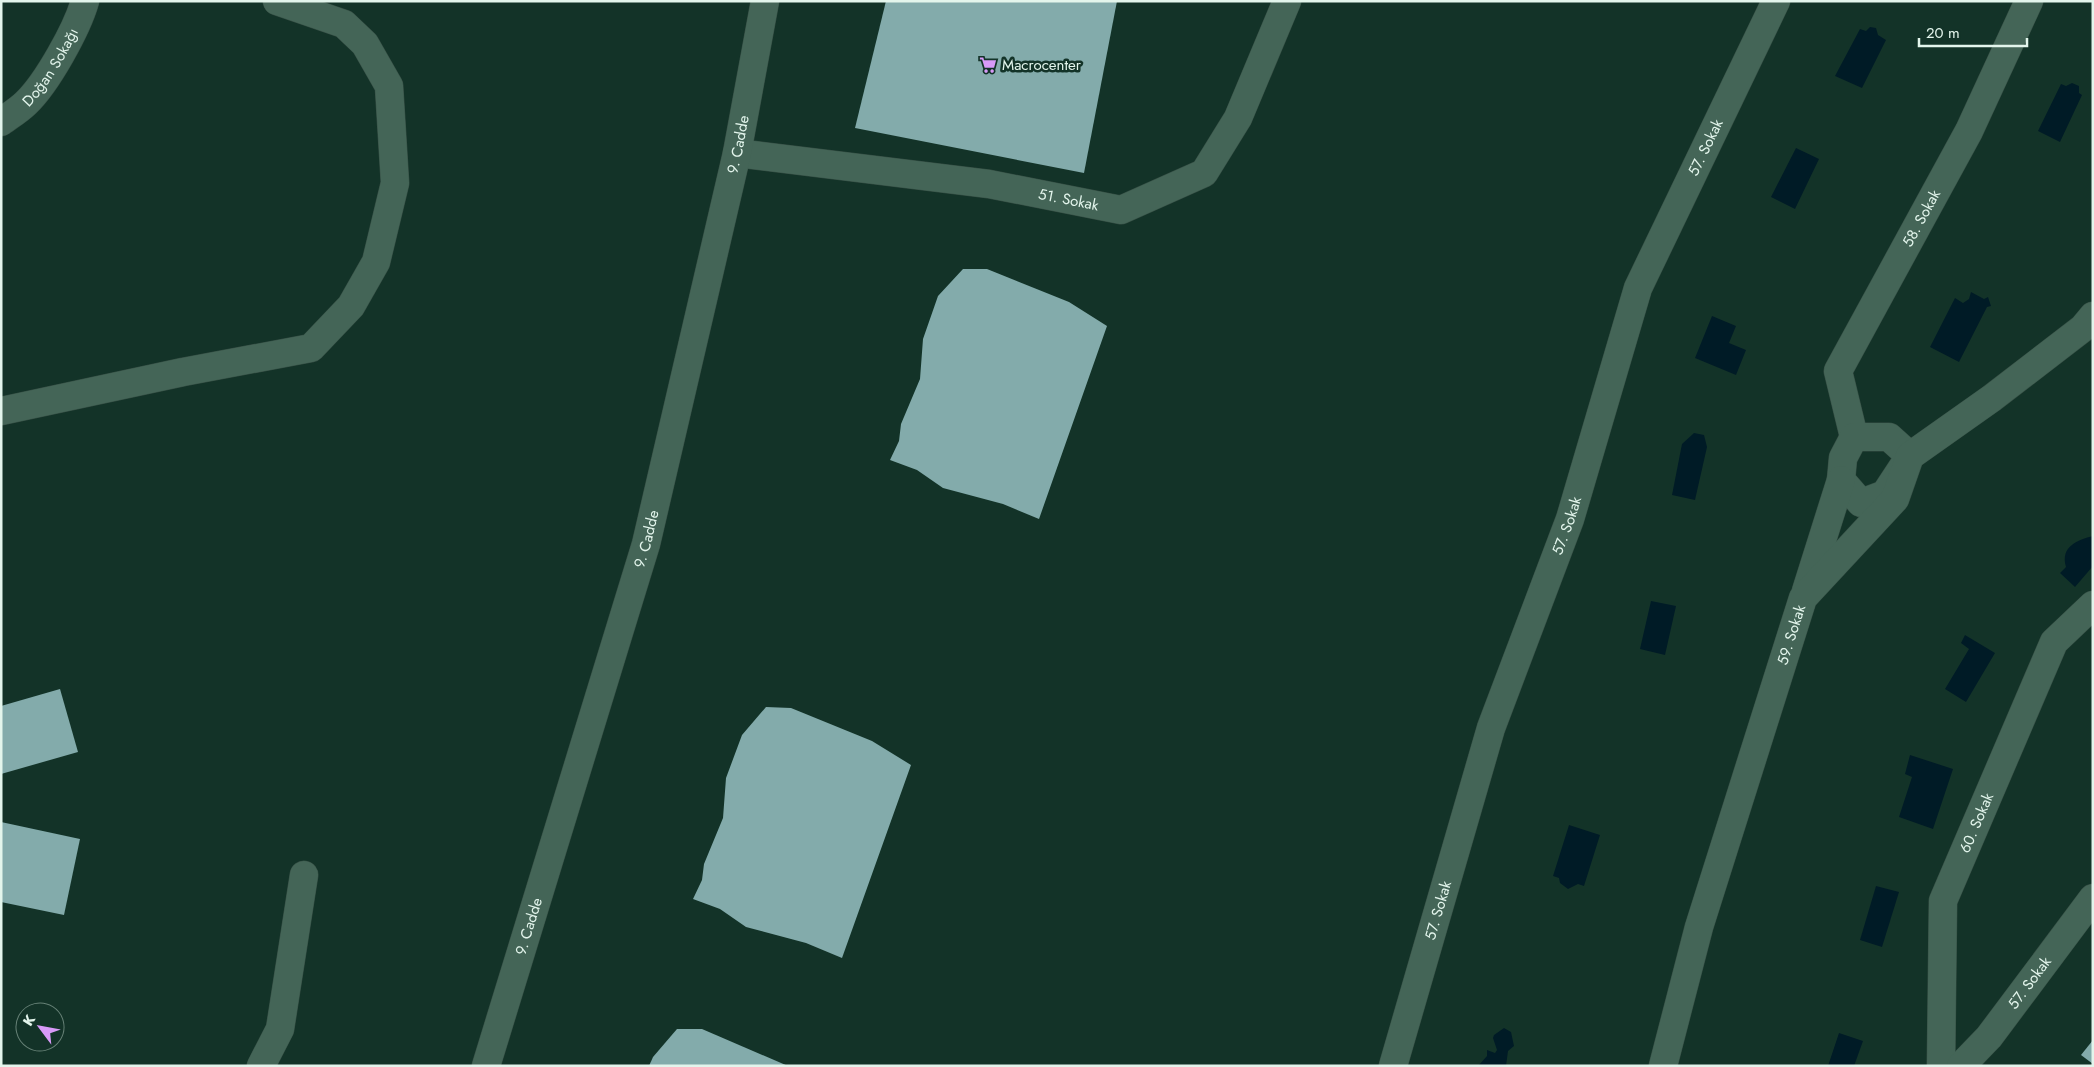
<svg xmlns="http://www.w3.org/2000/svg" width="2094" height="1067" viewBox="0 0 2094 1067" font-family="Jost,sans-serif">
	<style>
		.water { fill: #001b26 }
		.building { fill: #83abab }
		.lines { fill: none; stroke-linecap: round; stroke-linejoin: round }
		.street-casing { stroke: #364f45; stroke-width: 29 }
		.street { stroke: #446557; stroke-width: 28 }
		.labels { text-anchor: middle; stroke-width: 5; stroke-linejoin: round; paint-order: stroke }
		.street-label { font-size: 15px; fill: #e3f5ec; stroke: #133328 }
		.poi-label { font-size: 15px; fill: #e3f5ec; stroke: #133328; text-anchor: start }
	</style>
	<rect width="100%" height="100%" fill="#133328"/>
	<g class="water">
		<polygon points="1870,27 1876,28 1878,35 1886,40 1862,88 1835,76 1860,29 1866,31"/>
		<polygon points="2072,83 2079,86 2079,93 2082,95 2060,142 2038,131 2061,84 2066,86"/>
		<polygon points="1796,148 1819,159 1795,209 1771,197"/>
		<polygon points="1971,292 1984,299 1988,297 1991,306 1987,307 1959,362 1930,347 1955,298 1963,303 1969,299"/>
		<polygon points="1712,316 1736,326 1729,343 1746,350 1736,375 1695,358"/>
		<polygon points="1694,433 1704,435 1707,447 1695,500 1672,495 1682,444"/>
		<path d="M 2093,536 L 2093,566 L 2075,587 L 2060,573 L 2066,567 C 2060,546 2078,540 2093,536 Z"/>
		<polygon points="1651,601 1676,606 1665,655 1640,649"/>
		<polygon points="1965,635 1995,653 1966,702 1945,689 1969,649 1961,643"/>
		<polygon points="1910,755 1953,769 1933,829 1899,817 1912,777 1905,774"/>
		<polygon points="1569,825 1600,835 1584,886 1578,884 1568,889 1560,883 1559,878 1553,876"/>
		<polygon points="1876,886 1899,892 1882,947 1860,940"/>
		<polygon points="1504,1028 1511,1032 1514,1046 1508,1051 1506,1066 1478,1066 1487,1056 1487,1050 1495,1053 1497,1050 1493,1038 1494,1035"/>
		<polygon points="1839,1033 1863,1041 1854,1066 1828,1066"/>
	</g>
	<g class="building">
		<polygon points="886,1 1117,1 1084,173 855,128"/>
		<polygon points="963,269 987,269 1069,302 1107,326 1039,519 1003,504 943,488 917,470 890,460 899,441 901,424 920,379 923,339 938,296"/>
		<polygon points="60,689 78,752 1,774 1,706"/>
		<polygon points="766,707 791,708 872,741 911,765 842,958 806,943 746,927 720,909 693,899 702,880 704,864 723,818 726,778 742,735"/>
		<polygon points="1,822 80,839 64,915 1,902"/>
		<polygon points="677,1029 702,1029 788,1066 649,1066 653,1057"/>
		<polygon points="2093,1040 2093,1064 2081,1055"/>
	</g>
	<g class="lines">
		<g class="street-casing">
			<g id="street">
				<path id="s1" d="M 1,122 C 9,116 19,110 26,103 C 47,83 77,29 85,1"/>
				<path id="s2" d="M 737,153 L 989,184 L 1121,210 L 1204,173 L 1238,118 L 1287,1"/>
				<polyline points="1,411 183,372 311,348 351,306 376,262 395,183 389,86 365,44 344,24 277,1"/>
				<path id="s3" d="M 1854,437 L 1838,371 L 1969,131 L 2029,1"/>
				<polygon points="1854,437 1889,437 1910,456 1885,494 1861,503 1841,480 1843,458"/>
				<polyline points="1806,591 1841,480"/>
				<polyline points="261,1066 280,1029 304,875"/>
				<path id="s4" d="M 486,1066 L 646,544 L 737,153 L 765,1"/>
				<path id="s5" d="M 1393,1066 L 1491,728 L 1570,519 L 1638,288 L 1776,1"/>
				<path id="s6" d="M 1663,1066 L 1699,927 L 1803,598 L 1895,499 L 1910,456 L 1992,398 L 2083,328 L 2093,316"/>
				<path id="s7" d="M 1941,1066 L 1943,901 L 2054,642 L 2093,605"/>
				<path id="s8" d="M 1961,1066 L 1989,1037 L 2093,898"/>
			</g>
		</g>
		<use href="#street" class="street"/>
	</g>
	<defs>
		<g id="supermarket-bare" transform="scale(1.35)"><path d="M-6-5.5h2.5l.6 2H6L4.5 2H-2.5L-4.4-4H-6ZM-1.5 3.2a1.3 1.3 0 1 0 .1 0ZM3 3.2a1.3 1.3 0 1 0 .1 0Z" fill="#d89af8" stroke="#133328" stroke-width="2.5" paint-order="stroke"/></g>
	</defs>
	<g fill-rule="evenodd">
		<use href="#supermarket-bare" x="988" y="65"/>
	</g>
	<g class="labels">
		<g class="street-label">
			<text dy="5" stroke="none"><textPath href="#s1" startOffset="75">Doğan Sokağı</textPath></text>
			<text dy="5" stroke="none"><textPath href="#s4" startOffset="956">9. Cadde</textPath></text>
			<text dy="5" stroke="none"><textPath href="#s5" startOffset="972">57. Sokak</textPath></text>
			<text dy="5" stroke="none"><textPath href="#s2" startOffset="335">51. Sokak</textPath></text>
			<text dy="5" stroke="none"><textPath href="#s3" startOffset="242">58. Sokak</textPath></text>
			<text dy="5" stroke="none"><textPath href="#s5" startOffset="568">57. Sokak</textPath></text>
			<text dy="5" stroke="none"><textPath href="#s4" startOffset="551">9. Cadde</textPath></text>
			<text dy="5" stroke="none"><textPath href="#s6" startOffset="450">59. Sokak</textPath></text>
			<text dy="5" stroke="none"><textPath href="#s7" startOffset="250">60. Sokak</textPath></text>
			<text dy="5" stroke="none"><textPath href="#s5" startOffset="162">57. Sokak</textPath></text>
			<text dy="5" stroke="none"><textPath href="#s4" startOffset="146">9. Cadde</textPath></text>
			<text dy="5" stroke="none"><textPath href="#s8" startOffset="108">57. Sokak</textPath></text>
		</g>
		<g class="poi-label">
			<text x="1002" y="70">Macrocenter</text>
		</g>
	</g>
	<rect width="2094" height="1067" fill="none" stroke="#e3f5ec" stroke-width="5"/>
	<g transform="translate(40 1027) rotate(302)"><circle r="24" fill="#133328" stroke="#668176"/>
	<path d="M0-4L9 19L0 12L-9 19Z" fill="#d89af8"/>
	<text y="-8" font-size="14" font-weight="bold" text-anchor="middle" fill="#e3f5ec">K</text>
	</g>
	<path d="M1919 38v8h108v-8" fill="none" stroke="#e3f5ec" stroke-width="2.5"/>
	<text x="1926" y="38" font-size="15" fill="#e3f5ec" stroke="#133328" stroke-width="4" paint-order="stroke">20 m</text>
</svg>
